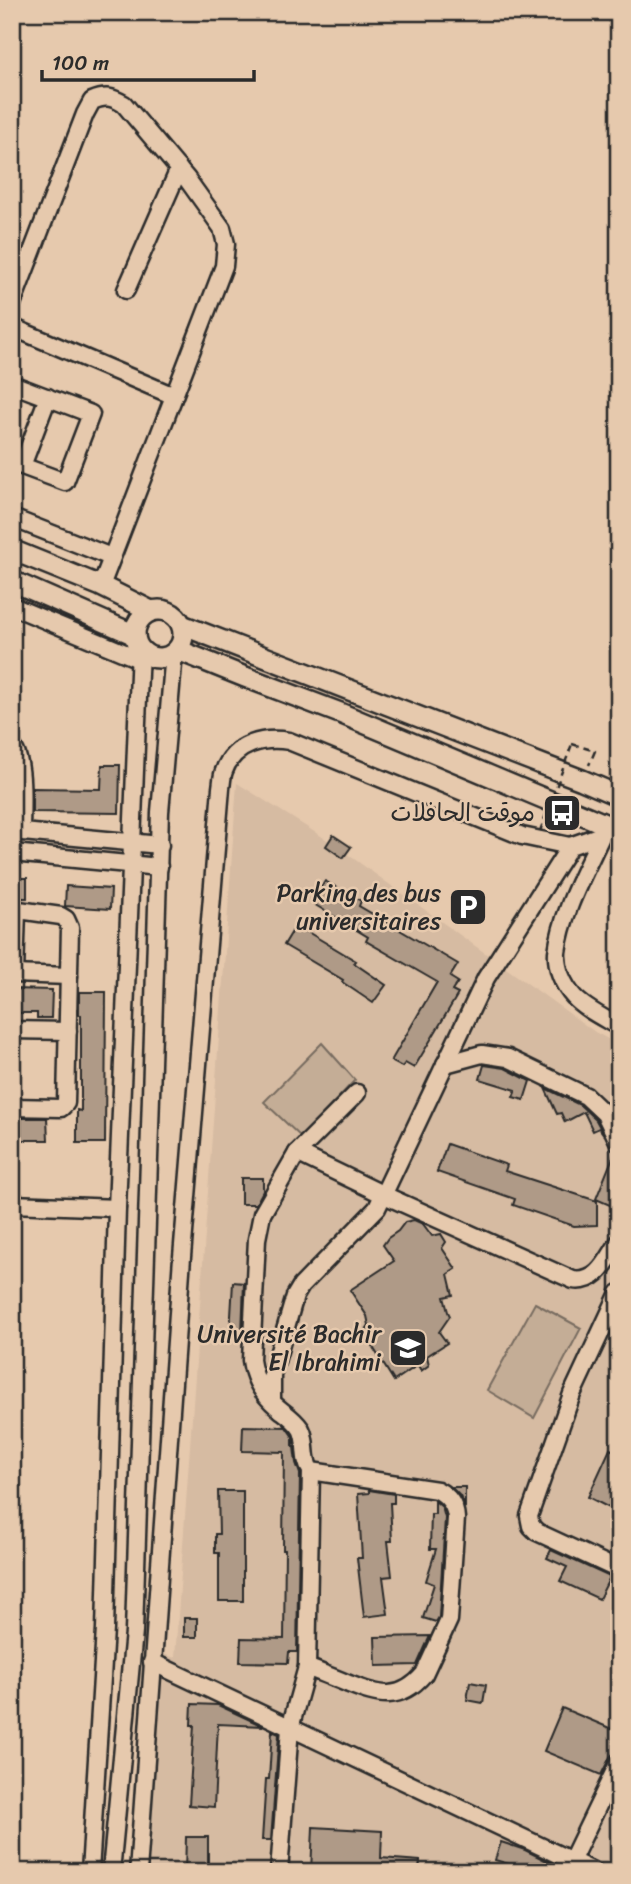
<svg xmlns="http://www.w3.org/2000/svg" width="631" height="1884" viewBox="0 0 631 1884" font-family="Sriracha,'Playpen Sans Arabic',sans-serif">
	<style>
		.built { fill: #d6bba2 }
		.green { fill: #c4ad96; stroke: #786c60; stroke-width: 2 }
		.building { fill: #af9a87; stroke: #2b2b2b; stroke-width: 2 }
		.lines { fill: none; stroke-linecap: round; stroke-linejoin: round }
		.minor-casing { stroke: #2b2b2b; stroke-width: 21 }
		.major-casing { stroke: #2b2b2b; stroke-width: 24 }
		.path { stroke: #2b2b2b; stroke-width: 2.5; stroke-dasharray: 7 5; stroke-linecap: butt }
		.minor { stroke: #e6c9ad; stroke-width: 16 }
		.major { stroke: #e6c9ad; stroke-width: 19 }
		.path-bridge { stroke: #2b2b2b; stroke-width: 2.5; stroke-dasharray: 7 5; stroke-linecap: butt }
		.labels { text-anchor: middle; stroke-width: 5; stroke-linejoin: round; paint-order: stroke }
		.poi-label { font-size: 24px; fill: #2b2b2b; stroke: #e6c9ad; text-anchor: end }
	</style>
	<rect width="100%" height="100%" fill="#e6c9ad"/>
	<filter id="ink" filterUnits="userSpaceOnUse"><feTurbulence type="fractalNoise" baseFrequency=".0143" numOctaves="2"/><feDisplacementMap in="SourceGraphic" scale="14" xChannelSelector="R" yChannelSelector="G"/><feConvolveMatrix kernelMatrix="1 2 1 2 8 2 1 2 1" color-interpolation-filters="sRGB"/></filter>
	<g filter="url(#ink)">
		<polygon class="built" points="237,783 332,843 595,1032 619,1045 619,1872 138,1872 156,1651 175,1658"/>
		<g class="green">
			<polygon points="322,1043 355,1080 301,1137 264,1102"/>
			<polygon points="535,1303 581,1328 534,1418 487,1390"/>
		</g>
		<g class="building">
			<polygon points="102,765 120,765 119,813 32,812 32,788 101,789"/>
			<polygon points="333,835 351,847 343,858 326,846"/>
			<rect x="12" y="878" width="15" height="20"/>
			<polygon points="325,881 361,901 359,906 458,964 450,977 458,982 452,991 458,994 414,1068 405,1063 402,1067 391,1061 437,982 366,941 368,937 312,903"/>
			<polygon points="66,886 111,889 110,909 65,906"/>
			<polygon points="296,925 356,961 354,963 386,985 373,1003 342,982 343,980 284,945"/>
			<polygon points="12,989 52,990 51,1018 37,1018 37,1013 12,1013"/>
			<polygon points="79,992 106,992 105,1143 77,1143 77,1110 81,1111 81,1015 79,1015"/>
			<polygon points="484,1065 505,1068 530,1081 524,1100 513,1097 516,1090 480,1079"/>
			<polygon points="545,1088 580,1105 596,1120 604,1135 599,1128 593,1131 584,1112 565,1122 561,1113 557,1114"/>
			<polygon points="12,1118 47,1118 48,1140 12,1140"/>
			<polygon points="447,1144 507,1165 505,1171 597,1201 597,1225 574,1226 513,1205 515,1199 437,1172"/>
			<polygon points="615,1152 619,1153 619,1209 596,1199"/>
			<polygon points="241,1178 263,1178 263,1191 256,1204 241,1204"/>
			<polygon points="414,1220 423,1224 432,1236 441,1234 446,1242 442,1248 456,1269 448,1274 453,1295 444,1297 448,1312 450,1316 439,1332 447,1343 427,1356 429,1365 421,1371 418,1365 394,1381 364,1333 369,1325 367,1316 350,1290 394,1261 383,1245 388,1238 398,1231 405,1222"/>
			<polygon points="233,1282 244,1283 242,1334 230,1333"/>
			<polygon points="243,1426 286,1427 293,1437 293,1447 294,1447 296,1463 300,1474 297,1652 289,1652 288,1663 240,1662 241,1638 284,1639 285,1550 283,1550 284,1452 242,1451"/>
			<polygon points="610,1449 619,1453 619,1504 615,1511 588,1497"/>
			<polygon points="451,1487 465,1487 465,1508 460,1496"/>
			<polygon points="369,1490 394,1494 394,1503 390,1503 392,1541 388,1541 392,1576 383,1577 388,1614 364,1617 357,1558 362,1558 358,1494 369,1493"/>
			<polygon points="218,1491 243,1491 243,1601 219,1601 219,1553 215,1553 215,1534 219,1534"/>
			<polygon points="435,1501 442,1507 445,1518 439,1617 436,1622 423,1618 434,1584 426,1581 436,1549 430,1549 431,1514 435,1514"/>
			<polygon points="551,1550 610,1577 599,1599 560,1581 567,1567 547,1558"/>
			<rect x="184" y="1618" width="13" height="19"/>
			<polygon points="430,1636 417,1665 376,1666 375,1637"/>
			<polygon points="470,1682 486,1685 483,1703 467,1700"/>
			<polygon points="192,1704 218,1705 263,1726 218,1724 214,1807 189,1805 194,1725 191,1725"/>
			<polygon points="562,1708 619,1732 619,1752 614,1753 610,1757 601,1775 544,1751"/>
			<polygon points="272,1731 279,1734 271,1840 262,1840 266,1779 269,1779"/>
			<polygon points="313,1827 382,1831 381,1858 420,1861 419,1872 311,1872"/>
			<polygon points="186,1837 208,1837 208,1872 185,1872"/>
			<polygon points="501,1842 525,1850 557,1866 556,1872 517,1872 519,1867 495,1860"/>
		</g>
		<g class="lines">
			<g class="minor-casing">
				<g id="minor">
					<polyline points="126,290 179,169"/>
					<path d="M 12,304 L 85,114 L 92,101 C 106,95 112,97 124,104 L 187,179 L 222,228 L 226,244 L 224,266 L 101,586"/>
					<polyline points="12,327 174,396"/>
					<polyline points="12,384 91,414 65,482 22,466 48,397"/>
					<polyline points="12,518 111,557"/>
					<polyline points="12,606 139,659"/>
					<path d="M 12,746 C 25,760 21,811 21,832"/>
					<path d="M 604,830 C 587,868 562,911 557,952 C 556,968 563,985 574,997 C 585,1009 604,1018 619,1027"/>
					<polyline points="12,831 160,845"/>
					<polyline points="12,853 159,867"/>
					<polyline points="12,909 61,916 66,919 70,928 66,1103 61,1108 12,1107"/>
					<polyline points="12,974 69,976"/>
					<polyline points="15,974 17,910"/>
					<polyline points="12,1030 68,1031"/>
					<polyline points="445,1064 482,1054 508,1058 586,1096 605,1114 619,1143"/>
					<path d="M 297,1153 L 384,1195 L 573,1280 C 598,1284 607,1260 619,1242"/>
					<polyline points="12,1204 117,1208"/>
					<polyline points="619,1293 572,1394 529,1516 531,1526 537,1532 619,1570"/>
					<polyline points="272,1401 272,1375 295,1296 301,1286 377,1208 486,978 570,846 601,835"/>
					<polyline points="152,1662 595,1872"/>
					<path d="M 307,1667 C 321,1673 335,1678 349,1684 C 379,1696 400,1702 424,1674 L 449,1620 L 456,1518 C 455,1505 449,1496 437,1490 L 311,1471"/>
					<polyline points="90,1872 105,1629 117,1208 140,649"/>
					<polyline points="111,1872 134,1632 160,812 174,653"/>
					<path d="M 138,1872 L 182,1257 L 221,788 C 222,782 222,776 224,771 C 234,743 264,737 289,741 L 522,836 L 570,846"/>
					<path d="M 279,1872 L 290,1728 L 307,1667 L 311,1471 C 302,1459 308,1442 301,1429 C 295,1420 289,1416 281,1410 C 264,1397 254,1381 251,1360 L 257,1239 L 262,1214 L 297,1153 L 357,1093"/>
					<polyline points="566,1872 619,1762"/>
				</g>
			</g>
			<g class="major-casing">
				<g id="major">
					<polyline points="12,550 101,586 151,611"/>
					<polyline points="12,581 135,635"/>
					<circle cx="159" cy="634" r="24"/>
					<polyline points="182,625 582,780 619,796"/>
					<polyline points="178,650 245,677 340,713 619,830"/>
				</g>
			</g>
			<polyline class="path" points="572,744 595,751 589,765"/>
			<use href="#minor" class="minor"/>
			<use href="#major" class="major"/>
			<polyline class="path-bridge" points="540,831 572,744"/>
		</g>
	</g>
	<defs>
		<g id="bus-square" transform="scale(2.0125)"><rect x="-9" y="-9" width="18" height="18" rx="4" fill="#2b2b2b" stroke="#e6c9ad"/><path d="M-5-6H5V4H4V6H2V4H-2V6H-4V4H-5ZM-3.5-4V0h7V-4ZM-3.5 1.2v1.5H-2V1.2ZM2 1.2v1.5H3.5V1.2Z" fill="#fff"/></g>
		<g id="parking-square" transform="scale(2.0125)"><rect x="-9" y="-9" width="18" height="18" rx="4" fill="#2b2b2b" stroke="#e6c9ad"/><path d="M-3.5-5.5H1a3.5 3.5 0 0 1 0 7H-1V5.5H-3.5ZM-1-3.4V-.6H.8a1.4 1.4 0 0 0 0-2.8Z" fill="#fff"/></g>
		<g id="university-square" transform="scale(2.0125)"><rect x="-9" y="-9" width="18" height="18" rx="4" fill="#2b2b2b" stroke="#e6c9ad"/><path d="M0-5L7-2L0 1L-7-2ZM-4 1L0 2.5L4 1V4Q0 6-4 4Z" fill="#fff"/></g>
	</defs>
	<g fill-rule="evenodd">
		<use href="#bus-square" x="562" y="813"/>
		<use href="#parking-square" x="468" y="907"/>
		<use href="#university-square" x="408" y="1348"/>
	</g>
	<g class="labels">
		<g class="poi-label">
			<text x="535" y="821">موقت الحافلات</text>
			<text x="441" y="901">Parking des bus<tspan x="441" dy="28">universitaires</tspan></text>
			<text x="381" y="1342">Université Bachir<tspan x="381" dy="28">El Ibrahimi</tspan></text>
		</g>
	</g>
	<rect width="631" height="1884" fill="none" stroke="#e6c9ad" stroke-width="42"/>
	<rect x="21" y="21" width="589" height="1842" fill="none" stroke="#2b2b2b" stroke-width="2.5" filter="url(#ink)"/>
	<path d="M42 70v10h212v-10" fill="none" stroke="#2b2b2b" stroke-width="3.5"/>
	<text x="52" y="70" font-size="21" fill="#2b2b2b" stroke="#e6c9ad" stroke-width="5" paint-order="stroke">100 m</text>
</svg>
